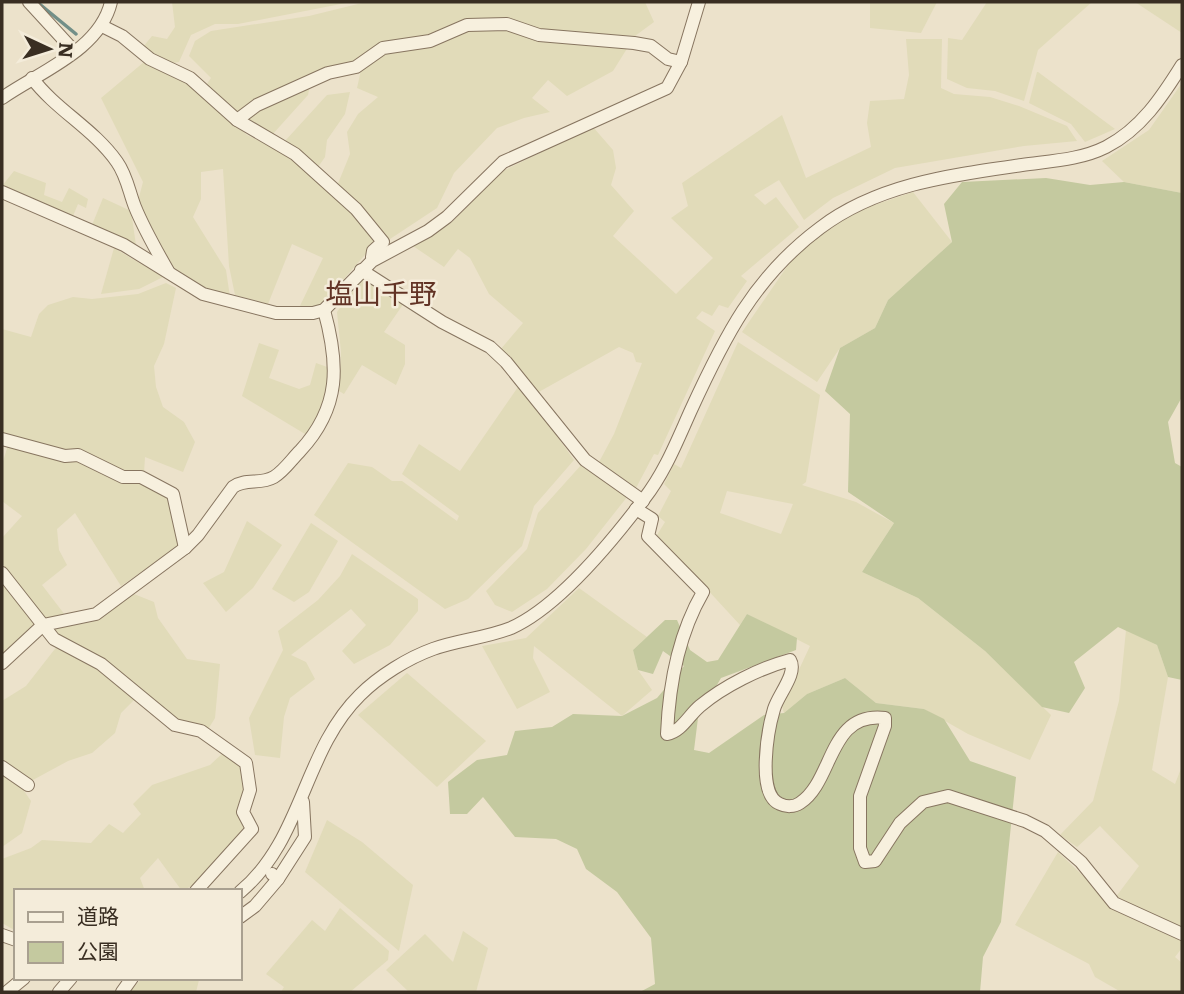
<svg xmlns="http://www.w3.org/2000/svg" width="1184" height="994" viewBox="0 0 1184 994" font-family="Literata,'Noto Sans JP',serif">
	<style>
		.farmland { fill: #e1dbb9; fill-rule: evenodd }
		.green { fill: #c4c99f }
		.lines { fill: none; stroke-linecap: round; stroke-linejoin: round }
		.stream { stroke: #728f88; stroke-width: 3.5 }
		.minor-casing { stroke: #877560; stroke-width: 14 }
		.minor { stroke: #f7f0de; stroke-width: 12 }
		.labels { text-anchor: middle; stroke-width: 5; stroke-linejoin: round; paint-order: stroke }
		.quarter-label { font-size: 28px; fill: #623325; stroke: #f4ecda }
	</style>
	<rect width="100%" height="100%" fill="#ece2cb"/>
	<g class="farmland">
		<polygon points="172,2 351,2 238,24 215,24 191,35 179,62 167,64 143,47 152,36 167,39 175,27"/>
		<polygon points="366,2 645,2 654,22 635,36 542,31 508,18 457,22 433,36 355,62 332,66 262,96 237,114 206,85 211,78 189,56 195,41 211,31 309,16"/>
		<polygon points="870,2 937,2 921,33 870,28"/>
		<polygon points="987,2 1092,2 1038,50 1024,101 995,91 967,88 947,79 948,38 962,40"/>
		<polygon points="1135,2 1182,2 1182,33"/>
		<polygon points="471,28 511,28 628,47 613,71 567,96 548,80 532,98 550,112 524,118 497,128 454,173 437,208 387,241 337,186 350,154 347,132 358,114 378,97 357,88 361,70 376,55"/>
		<polygon points="906,39 942,39 941,88 954,94 990,97 1019,106 1067,126 1077,141 1024,146 895,168 833,198 804,220 779,180 754,195 765,205 776,197 799,227 741,276 747,281 728,308 719,305 712,316 702,311 696,318 715,331 658,455 654,454 636,488 599,462 614,434 642,363 636,362 633,353 619,347 537,393 500,350 523,323 489,294 470,258 458,249 444,267 413,246 451,223 503,171 593,127 613,150 616,168 611,185 634,211 613,236 676,294 713,258 671,218 688,206 682,183 782,115 806,178 871,147 867,123 870,101 904,99 909,75"/>
		<polygon points="144,62 190,83 247,135 286,153 349,208 378,240 322,304 298,310 323,258 292,244 268,304 235,295 229,266 223,169 201,172 201,199 193,217 226,270 230,297 206,288 174,268 159,249 138,201 143,182 101,98"/>
		<polygon points="1037,72 1038,72 1115,129 1085,142 1071,124 1029,103"/>
		<polygon points="1182,83 1182,193 1124,182 1102,161 1149,130"/>
		<polygon points="310,85 308,95 272,135 243,121 257,110"/>
		<polygon points="350,92 345,114 327,140 325,157 318,167 285,141 327,95"/>
		<polygon points="14,171 46,183 44,195 62,202 69,188 88,199 86,208 78,204 73,216 2,186"/>
		<polygon points="913,192 952,242 888,300 875,328 840,348 817,382 742,332 797,252 853,212"/>
		<polygon points="103,198 131,211 136,245 92,225"/>
		<polygon points="114,248 163,277 139,289 101,294"/>
		<polygon points="364,276 404,303 384,332 405,345 405,364 396,385 362,365 344,394 339,391 341,352 337,312"/>
		<polygon points="166,283 176,288 164,344 154,366 156,387 163,407 184,422 195,442 183,472 145,457 144,473 123,474 65,452 2,435 2,329 31,337 39,314 48,305 73,297 92,299 138,294"/>
		<path d="M 738,342 L 820,395 L 806,482 L 802,485 L 856,502 L 894,523 L 862,572 L 918,598 L 985,651 L 1051,715 L 1030,760 L 968,734 L 924,709 L 876,703 L 845,678 L 807,694 L 784,713 L 782,706 L 810,646 L 747,614 L 740,625 L 657,535 L 665,522 L 658,516 L 671,491 L 664,484 L 674,464 L 681,468 ZM 727,491 L 793,504 L 781,534 L 720,513 Z"/>
		<polygon points="259,343 279,350 269,378 299,389 310,385 316,363 330,368 331,385 310,437 242,396"/>
		<polygon points="520,384 574,460 534,506 522,546 468,599 445,609 314,515 348,463 372,467 392,481 402,481 457,521 459,516 402,474 419,444 460,471"/>
		<polygon points="8,445 80,461 130,484 141,483 173,498 180,545 121,586 75,513 57,529 59,550 67,565 42,585 65,615 44,620 9,581 2,562 2,538 22,516 2,501 2,465"/>
		<polygon points="582,464 627,497 586,549 547,589 512,612 495,605 486,591 527,549 538,513"/>
		<polygon points="247,521 282,545 253,588 226,612 203,583 224,572"/>
		<polygon points="311,523 338,541 309,592 294,602 272,589"/>
		<polygon points="352,554 418,599 418,611 390,645 354,664 342,651 366,625 351,609 291,655 306,662 315,679 290,698 284,717 280,758 255,755 249,718 283,650 278,631 318,600 340,576"/>
		<polygon points="2,578 38,624 2,659"/>
		<polygon points="579,588 647,637 633,650 638,670 652,690 622,716 534,646 533,658 550,692 517,709 482,646 526,638"/>
		<polygon points="129,592 154,602 158,618 187,659 220,664 215,718 207,731 175,722 87,650 58,638 50,629 92,622 108,613"/>
		<polygon points="1126,630 1157,645 1168,677 1152,770 1175,784 1182,766 1182,927 1115,898 1139,866 1100,826 1077,847 1060,835 1093,801 1119,701"/>
		<polygon points="58,645 91,662 135,699 121,713 115,733 92,753 68,761 31,781 2,765 2,701 26,686"/>
		<polygon points="407,673 486,741 437,787 358,715"/>
		<polygon points="223,753 242,765 249,829 201,881 182,891 158,858 140,878 145,891 16,891 16,931 2,923 2,859 31,848 42,840 91,843 109,824 123,833 141,814 133,804 152,785 210,765"/>
		<polygon points="2,773 17,781 31,801 22,833 2,847"/>
		<polygon points="327,820 362,842 413,885 399,951 305,872"/>
		<polygon points="1058,852 1119,910 1182,938 1182,948 1175,957 1182,963 1182,992 1121,992 1095,977 1089,964 1015,925"/>
		<polygon points="340,908 389,951 388,960 350,992 281,992 284,987 266,974 312,920 325,931"/>
		<polygon points="463,931 488,948 476,992 409,992 386,970 425,934 453,962"/>
		<polygon points="143,978 205,978 199,980 196,992 128,992"/>
	</g>
	<g class="green">
		<polygon points="1046,178 1090,185 1124,182 1182,193 1182,397 1168,422 1175,463 1182,467 1182,680 1168,677 1157,645 1118,627 1074,662 1085,688 1069,713 1042,707 985,651 918,598 862,572 894,523 848,492 850,414 825,391 840,348 875,328 888,300 952,242 944,204 962,182"/>
		<polygon points="747,614 797,638 796,650 721,678 698,718 694,750 709,753 764,715 784,713 807,694 845,678 876,703 924,709 944,719 970,761 1016,777 1001,922 983,957 980,992 640,992 655,984 651,938 617,892 586,869 577,849 556,839 515,837 483,797 467,814 450,814 448,782 477,760 507,755 515,731 552,727 573,714 622,716 657,698 684,666 663,651 653,674 638,670 633,650 665,620 677,620 690,650 707,662 718,660"/>
	</g>
	<g class="lines">
		<polyline class="stream" points="37,2 76,34"/>
		<g class="minor-casing">
			<g id="minor">
				<polyline points="29,2 74,51"/>
				<polyline points="102,26 122,36 150,59 190,78 237,120 295,154 356,209 383,242 373,251 372,257"/>
				<path d="M 32,78 C 56,110 94,129 117,162 C 127,176 129,192 135,207 C 144,229 156,250 168,271"/>
				<path d="M 2,98 C 39,72 100,50 111,2"/>
				<polyline points="237,120 257,105 328,73 356,67 383,48 430,41 467,25 507,24 539,35 634,43 651,46 668,59 681,62"/>
				<polyline points="2,192 124,245 203,294 276,313 313,313 324,310 372,261 428,231 447,217 503,162 667,88 681,62 699,2"/>
				<polyline points="361,270 442,322 490,347 506,362 585,460 643,501"/>
				<polyline points="2,439 65,456 78,455 123,477 141,477 173,494 185,548"/>
				<path d="M 636,509 L 652,519 L 648,536 L 703,592 C 678,635 669,685 667,734 C 681,732 689,715 700,706 C 724,686 760,668 790,660 C 798,673 778,695 774,709 C 768,729 756,795 780,804 C 786,807 794,807 800,803 C 834,781 828,711 885,718 L 885,726 L 860,796 L 860,848 L 865,862 L 875,861 L 900,823 L 923,802 L 948,796 L 1025,821 L 1045,831 L 1081,862 L 1114,903 L 1182,934"/>
				<polyline points="2,573 54,639 101,664 175,725 201,731 246,763 250,790 243,812 252,829 196,891"/>
				<path d="M 2,663 L 43,625 L 96,614 L 185,548 L 198,535 L 233,487 C 246,478 260,485 274,477 C 284,471 292,459 300,451 C 341,407 339,364 324,310"/>
				<polyline points="2,767 28,785"/>
				<polyline points="278,879 305,837 303,802"/>
				<path d="M 240,892 C 303,840 303,751 360,695 C 379,676 408,658 433,649 C 458,640 486,638 511,628 C 558,607 613,540 644,499 C 665,472 677,441 691,410 C 724,338 754,277 820,228 C 878,184 952,175 1022,165 C 1050,161 1080,160 1106,147 C 1141,129 1162,97 1182,65"/>
				<polyline points="240,917 255,906 278,879 272,874"/>
				<polyline points="2,935 16,940"/>
				<polyline points="7,992 24,978"/>
				<polyline points="59,992 71,978"/>
				<polyline points="122,992 132,978"/>
			</g>
		</g>
		<use href="#minor" class="minor"/>
	</g>
	<g class="labels">
		<g class="quarter-label">
			<text x="381" y="304">塩山千野</text>
		</g>
	</g>
	<rect width="1184" height="994" fill="none" stroke="#392e22" stroke-width="7"/>
	<rect x="14" y="889" width="228" height="91" fill="#f4ecda" stroke="#a9a090" stroke-width="2"/>
	<rect x="28" y="912" width="35" height="10" fill="#f7f0de" stroke="#a9a090" stroke-width="2"/>
	<text x="77" y="924" font-size="21" fill="#392e22">道路</text>
	<rect x="28" y="942" width="35" height="21" fill="#c4c99f" stroke="#a9a090" stroke-width="2"/>
	<text x="77" y="959" font-size="21" fill="#392e22">公園</text>
	<g transform="translate(49 49) rotate(94)" stroke="#f4ecda" stroke-width="5" paint-order="stroke">
	<path d="M0-5L12 26L0 18L-12 26Z" fill="#392e22"/>
	<text y="-10" font-size="19" font-weight="bold" text-anchor="middle" fill="#392e22">N</text>
	</g>
</svg>
